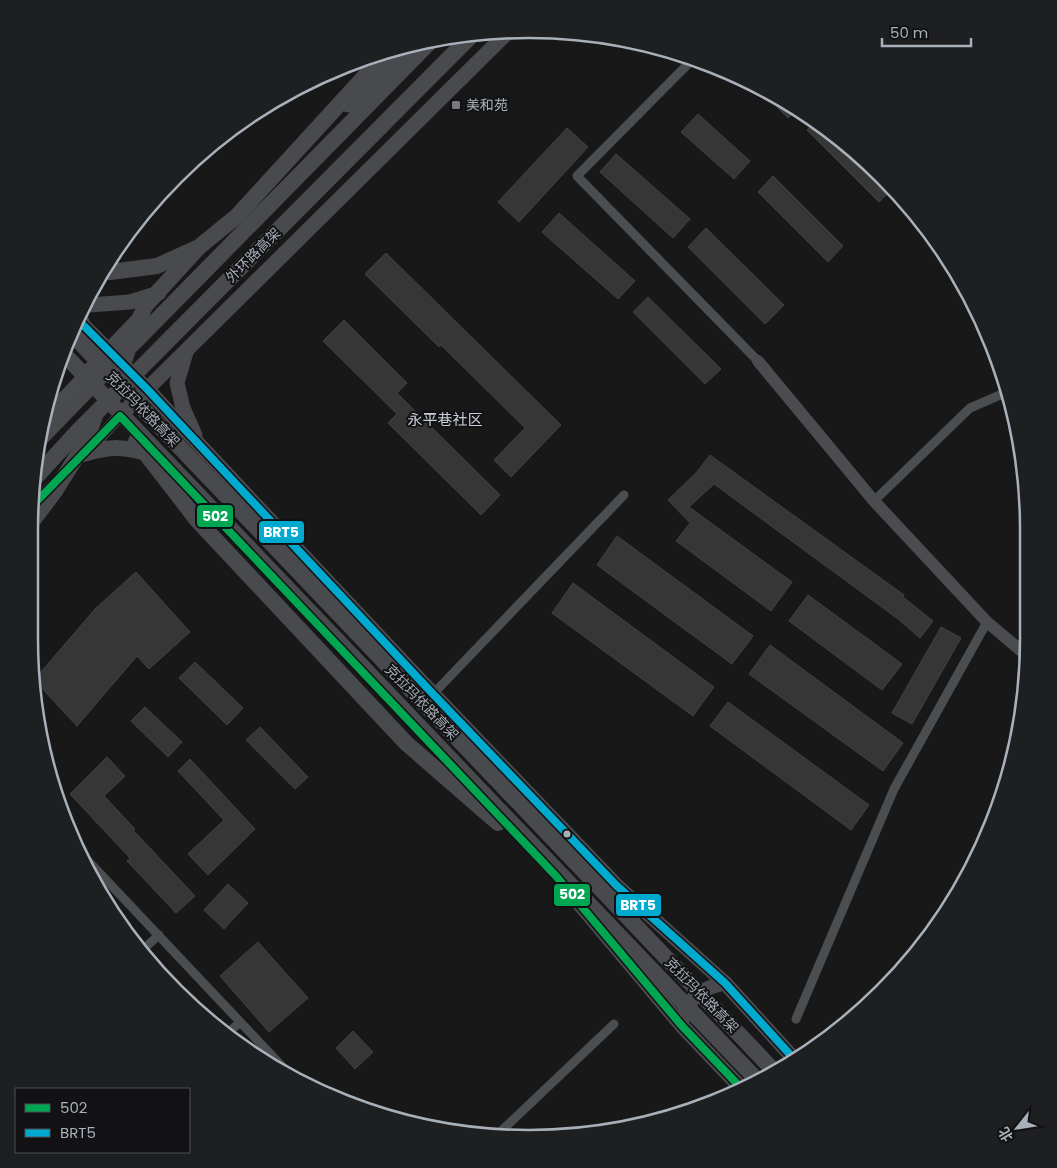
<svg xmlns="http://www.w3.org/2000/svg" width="1057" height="1168" viewBox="0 0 1057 1168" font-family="Poppins,'Noto Sans SC',sans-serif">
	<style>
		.building { fill: #363637; stroke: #404244 }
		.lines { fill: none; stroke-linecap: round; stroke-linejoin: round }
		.street { stroke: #4b4e51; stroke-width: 9 }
		.secondary { stroke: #4a4c4f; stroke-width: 12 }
		.primary { stroke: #494a4d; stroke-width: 15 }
		.highway { stroke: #494a4d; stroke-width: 16 }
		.highway-bridge { stroke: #494a4d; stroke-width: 16 }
		.bus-1-casing { stroke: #121214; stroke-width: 11 }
		.bus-2-casing { stroke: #121214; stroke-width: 11 }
		.bus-1 { stroke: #00a651; stroke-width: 8 }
		.bus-2 { stroke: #00a9ce; stroke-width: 8 }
		.poi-dot { fill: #767b81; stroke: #121214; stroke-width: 2 }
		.bus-dot { fill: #a8b0ba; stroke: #121214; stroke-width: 2 }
		.labels { text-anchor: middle; stroke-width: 4; stroke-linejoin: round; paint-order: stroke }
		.poi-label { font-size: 14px; fill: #a8b0ba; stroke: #121214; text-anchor: start }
		.street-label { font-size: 14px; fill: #a8b0ba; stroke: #121214 }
		.neighbourhood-label { font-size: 15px; fill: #c9ced6; stroke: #121214 }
		.rim { fill: none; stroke: #a8b0ba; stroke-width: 2.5 }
		.line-badge { stroke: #121214; stroke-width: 2 }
		.badge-label { font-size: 14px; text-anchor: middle; font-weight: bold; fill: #fff }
	</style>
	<rect width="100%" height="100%" fill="#181818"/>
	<g class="building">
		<polygon points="764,90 797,108 788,118 762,92"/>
		<polygon points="698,114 750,161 734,179 681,132"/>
		<polygon points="816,121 882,175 893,188 879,202 807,130"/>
		<polygon points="567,128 588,147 519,222 498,202"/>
		<polygon points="616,154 690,219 673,238 600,172"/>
		<polygon points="773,176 843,246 828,262 758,192"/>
		<polygon points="559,213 635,281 618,299 542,232"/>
		<polygon points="706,228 784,305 765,324 688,247"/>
		<polygon points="386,253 561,425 511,477 494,460 525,428 441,345 439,347 365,274"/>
		<polygon points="648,297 721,369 705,384 633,312"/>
		<polygon points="344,320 407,383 397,393 500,495 481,515 388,423 397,414 323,341"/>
		<polygon points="710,455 904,595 903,597 933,621 920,638 898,619 714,484 689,507 792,582 771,611 676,541 690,523 668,500 697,472"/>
		<polygon points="617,536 753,636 732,664 597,565"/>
		<polygon points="136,572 190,632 149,669 137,656 77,726 34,680 96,608"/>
		<polygon points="573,583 714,687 693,716 552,613"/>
		<polygon points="808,595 902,664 882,690 789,621"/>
		<polygon points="941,627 961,638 912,724 892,713"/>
		<polygon points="770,645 903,743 883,771 749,674"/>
		<polygon points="195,662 243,708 227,725 179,678"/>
		<polygon points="728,702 869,805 851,830 710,726"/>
		<polygon points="145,707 182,742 168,757 131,721"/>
		<polygon points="260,727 308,777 295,789 246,740"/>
		<polygon points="107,757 125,776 104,796 135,829 133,830 195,896 176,913 127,861 130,858 70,794"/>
		<polygon points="190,759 255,829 208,875 188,854 224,820 178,771"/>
		<polygon points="228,884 248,903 224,929 204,910"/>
		<polygon points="258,942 308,998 269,1032 220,976"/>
		<polygon points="353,1031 373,1052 355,1069 336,1048"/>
	</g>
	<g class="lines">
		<g class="street">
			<polyline points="693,59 577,176 758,361"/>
			<polyline points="874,501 970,408 1007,392"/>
			<polyline points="433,694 624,495"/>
			<polyline points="76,848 294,1079"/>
			<polyline points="140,952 159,935"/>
			<polyline points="796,1019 894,789 987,622"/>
			<polyline points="225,1036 240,1022"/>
			<polyline points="496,1136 614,1024"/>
		</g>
		<g class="secondary">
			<polyline points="758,361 874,501 987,622 1025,654"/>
			<polyline points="42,420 83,377"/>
			<polyline points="83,455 120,416"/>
			<polyline points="35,503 51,487"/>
		</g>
		<g class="primary">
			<polyline points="348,105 407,46"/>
			<polyline points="85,303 89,305 130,302 159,293"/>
			<polyline points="81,323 147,389 433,694 617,886 725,983 795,1060"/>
			<polyline points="186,352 177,383 183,408 195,435"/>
			<polyline points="83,377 138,320"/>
			<polyline points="120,416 509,31"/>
			<polyline points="577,901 682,1026 743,1090"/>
			<path d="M 683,1018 C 688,997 705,987 725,983"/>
		</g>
		<g class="highway">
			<polyline points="102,271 110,272 157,266 199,247 237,216 387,52"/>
			<path d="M 83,454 C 113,445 124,447 154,455"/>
			<polyline points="34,519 55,491"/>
		</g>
		<g class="highway-bridge">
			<polyline points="79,315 89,342 90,353"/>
			<polyline points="70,332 775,1072"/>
			<polyline points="132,345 434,38"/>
			<polyline points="62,352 759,1082"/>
			<polyline points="122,391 121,371 133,334 145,306 199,247"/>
			<polyline points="38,441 101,376"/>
			<polyline points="136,441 197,520 406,743 498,823"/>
			<polyline points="36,477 77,432 473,34"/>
			<polyline points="55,491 85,443 95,416"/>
		</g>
		<g class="bus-1-casing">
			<polyline id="bus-1" points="35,503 120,416 556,876 682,1026 743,1090"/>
		</g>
		<g class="bus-2-casing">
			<polyline id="bus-2" points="77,319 147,389 433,694 617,886 725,983 795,1060"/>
		</g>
		<use href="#bus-1" class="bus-1"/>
		<use href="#bus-2" class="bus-2"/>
	</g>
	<rect class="poi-dot" x="451" y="100" width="10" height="10" rx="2.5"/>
	<circle class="bus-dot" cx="567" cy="834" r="4.5"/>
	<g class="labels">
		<g class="poi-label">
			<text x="466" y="110">美和苑</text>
		</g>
		<g class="street-label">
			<text transform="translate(253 255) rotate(-45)" y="5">外环路高架</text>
			<text transform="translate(143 409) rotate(46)" y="5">克拉玛依路高架</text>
			<text transform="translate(422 702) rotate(46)" y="5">克拉玛依路高架</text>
			<text transform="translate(702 995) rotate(46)" y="5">克拉玛依路高架</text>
		</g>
		<g class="neighbourhood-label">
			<text x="445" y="425">永平巷社区</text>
		</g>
	</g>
	<path d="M0 0H1057V1168H0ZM529 38H529A491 491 0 0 1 1020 529V639A491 491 0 0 1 529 1130H529A491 491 0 0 1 38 639V529A491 491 0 0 1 529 38Z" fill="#1e1f21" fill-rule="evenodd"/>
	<path class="rim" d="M529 38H529A491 491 0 0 1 1020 529V639A491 491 0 0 1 529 1130H529A491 491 0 0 1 38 639V529A491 491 0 0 1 529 38Z"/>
	<g class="line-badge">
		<rect x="196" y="504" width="38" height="24" rx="5" fill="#00a651"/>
		<rect x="258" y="520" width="47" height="24" rx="5" fill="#00a9ce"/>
		<rect x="553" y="883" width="38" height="24" rx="5" fill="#00a651"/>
		<rect x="615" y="893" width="47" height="24" rx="5" fill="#00a9ce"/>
	</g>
	<g class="badge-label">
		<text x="215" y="521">502</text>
		<text x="281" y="537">BRT5</text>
		<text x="572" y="899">502</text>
		<text x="638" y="910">BRT5</text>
	</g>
	<rect x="15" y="1088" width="175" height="65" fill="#121214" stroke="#4e5156"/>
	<rect x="25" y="1104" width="25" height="8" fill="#00a651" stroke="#4e5156"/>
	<text x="60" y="1113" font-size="15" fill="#a8b0ba">502</text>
	<rect x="25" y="1129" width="25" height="8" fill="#00a9ce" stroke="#4e5156"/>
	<text x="60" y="1138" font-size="15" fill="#a8b0ba">BRT5</text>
	<g transform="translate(1017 1128) rotate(240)" stroke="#121214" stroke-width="4" paint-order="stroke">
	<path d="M0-4L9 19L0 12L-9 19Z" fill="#a8b0ba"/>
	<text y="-8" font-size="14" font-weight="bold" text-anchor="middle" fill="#a8b0ba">北</text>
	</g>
	<path d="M882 38v8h89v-8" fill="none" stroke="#a8b0ba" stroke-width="2.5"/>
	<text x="890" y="38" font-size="15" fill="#a8b0ba" stroke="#121214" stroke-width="4" paint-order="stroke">50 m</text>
</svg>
